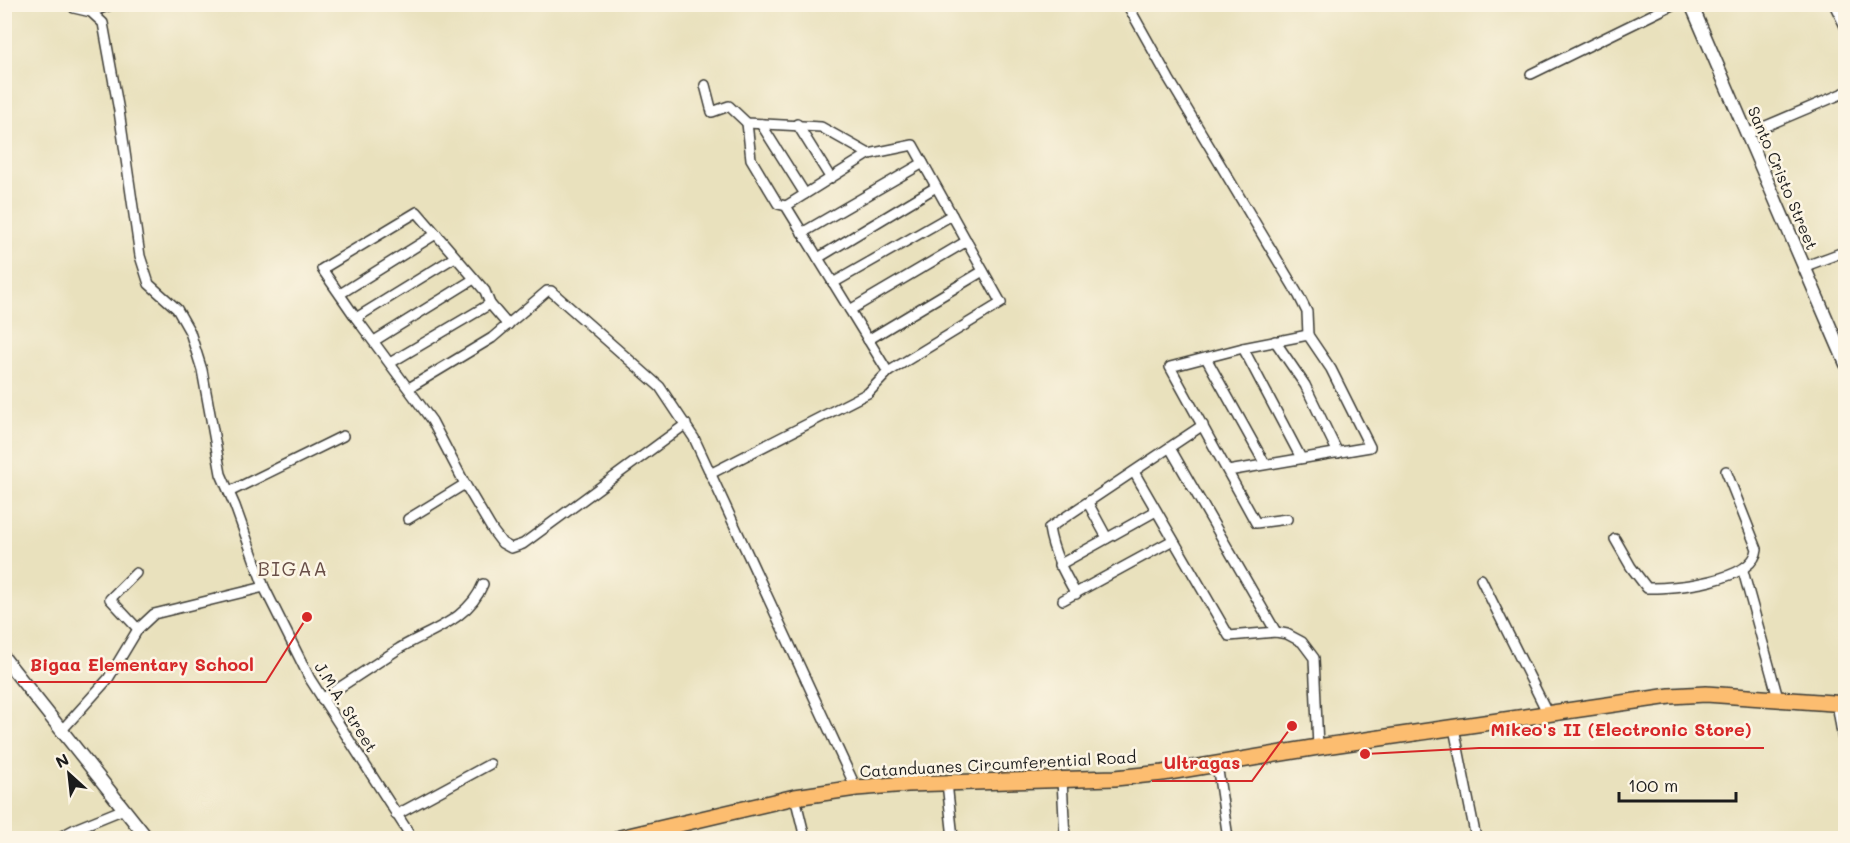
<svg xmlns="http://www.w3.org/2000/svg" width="1850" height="843" viewBox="0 0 1850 843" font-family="Mali,sans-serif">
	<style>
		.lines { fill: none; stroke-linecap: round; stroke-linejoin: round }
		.minor-casing { stroke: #3b3a34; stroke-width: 12 }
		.tertiary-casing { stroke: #3b3a34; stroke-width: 15 }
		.primary-casing { stroke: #3b3a34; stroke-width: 18 }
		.minor { stroke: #fff; stroke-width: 9 }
		.tertiary { stroke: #fff; stroke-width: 12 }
		.primary { stroke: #fcbd6f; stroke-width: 15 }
		.labels { text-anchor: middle; stroke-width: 5; stroke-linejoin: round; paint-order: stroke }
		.street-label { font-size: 16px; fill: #1c1c1c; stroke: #fcf5e5 }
		.quarter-label { font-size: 20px; letter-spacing: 1.5px; fill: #694f48; stroke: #fcf5e5 }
		.leader { fill: none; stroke: #d62828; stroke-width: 2 }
		.callout-dot { fill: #d62828; stroke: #fcf5e5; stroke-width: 2 }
		.callout-label { font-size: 18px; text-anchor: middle; font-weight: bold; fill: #d62828; stroke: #fcf5e5; stroke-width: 5; stroke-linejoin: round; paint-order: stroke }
	</style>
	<rect width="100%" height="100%" fill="#fcf5e5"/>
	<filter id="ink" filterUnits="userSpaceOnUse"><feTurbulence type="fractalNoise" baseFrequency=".0167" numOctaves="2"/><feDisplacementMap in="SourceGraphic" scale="12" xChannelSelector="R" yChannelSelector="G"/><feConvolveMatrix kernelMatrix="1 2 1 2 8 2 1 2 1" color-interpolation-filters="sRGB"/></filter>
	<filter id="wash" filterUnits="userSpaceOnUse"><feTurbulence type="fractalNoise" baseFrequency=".008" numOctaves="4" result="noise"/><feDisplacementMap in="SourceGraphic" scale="24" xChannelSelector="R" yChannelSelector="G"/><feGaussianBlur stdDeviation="1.35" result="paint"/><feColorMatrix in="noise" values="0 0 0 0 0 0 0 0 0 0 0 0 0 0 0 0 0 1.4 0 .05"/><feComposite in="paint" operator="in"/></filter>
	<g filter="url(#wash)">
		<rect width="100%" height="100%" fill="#e9e1bd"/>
	</g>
	<g filter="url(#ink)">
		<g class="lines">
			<g class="minor-casing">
				<g id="minor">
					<polyline points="72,4 74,8 91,12 103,23 119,111 140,256 149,284 177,309 190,332 202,370 221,474 235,506 264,587 310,679 412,838"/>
					<polyline points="1127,4 1169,79 1299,296 1307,312 1308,335"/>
					<polyline points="1834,4 1846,28"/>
					<polyline points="91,12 113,4"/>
					<polyline points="1531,74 1674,4"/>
					<polyline points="705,85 712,112 729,106 747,123 821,127 869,154"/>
					<polyline points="747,123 751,159 778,204 786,206 888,372"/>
					<polyline points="761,124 805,194"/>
					<polyline points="797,124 830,177"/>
					<polyline points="1747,134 1846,92"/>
					<polyline points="802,233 923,163"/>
					<polyline points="818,258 936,187"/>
					<polyline points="1803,267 1846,251"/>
					<polyline points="833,283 952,215"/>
					<polyline points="340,294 436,234"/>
					<polyline points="490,304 508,325"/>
					<polyline points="850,310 967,241"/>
					<polyline points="356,318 455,257"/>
					<polyline points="868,340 983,271"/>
					<polyline points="374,341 474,279"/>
					<polyline points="1275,341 1305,385 1338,453"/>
					<polyline points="1243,348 1301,458"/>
					<polyline points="1206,358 1265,464"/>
					<polyline points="390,363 490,304 485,291 417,212 322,269 356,318 432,421 465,484 493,531 502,543 511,548 523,544 686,424"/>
					<polyline points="409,388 492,338 547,291 551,291 660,387 694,438 856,788"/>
					<polyline points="1170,448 1276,632"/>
					<polyline points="1228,471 1370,447 1331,369 1308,335 1243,348 1170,367 1256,523 1287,519"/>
					<polyline points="1134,472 1229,636 1276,632 1287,634 1302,642 1314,658 1318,747"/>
					<polyline points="710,474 868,393 888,372 1001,303 913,145 869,154 786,206"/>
					<polyline points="229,492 343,436"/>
					<polyline points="1088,503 1107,538"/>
					<polyline points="408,519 465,484"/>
					<path d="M 1615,539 L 1631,567 L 1647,588 C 1673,589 1754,581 1757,549 L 1726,471"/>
					<polyline points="1059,565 1156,511"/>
					<polyline points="1743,571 1778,698"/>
					<polyline points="136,573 110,599 138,629"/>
					<polyline points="1481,579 1548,714"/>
					<path d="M 1076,594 C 1064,573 1053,553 1049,528 L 1203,425"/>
					<polyline points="1063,600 1173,540"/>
					<path d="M 322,699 C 348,682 374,665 400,648 C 430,630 469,620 483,584"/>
					<polyline points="1837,703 1846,758"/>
					<polyline points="1454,728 1476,838"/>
					<polyline points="62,730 108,679 138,629 154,614 264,587"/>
					<polyline points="1217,764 1228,838"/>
					<polyline points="1062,780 1065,838"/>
					<polyline points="947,783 953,838"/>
					<polyline points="795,797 805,838"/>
					<polyline points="396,815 490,764"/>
					<polyline points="58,838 75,829 124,809"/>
				</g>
			</g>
			<g class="tertiary-casing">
				<g id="tertiary">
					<polyline points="1691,4 1846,364"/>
					<polyline points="4,658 147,838"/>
				</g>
			</g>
			<g class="primary-casing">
				<polyline id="primary" points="620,838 795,797 856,788 908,784 1115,778 1163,773 1318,747 1670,696 1706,694 1846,704"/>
			</g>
			<use href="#minor" class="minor"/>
			<use href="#tertiary" class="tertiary"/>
			<use href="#primary" class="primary"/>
		</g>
	</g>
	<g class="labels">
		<g class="street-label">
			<text transform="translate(1783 178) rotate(67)" y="6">Santo Cristo Street</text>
			<text transform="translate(346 707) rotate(58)" y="6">J.M.A. Street</text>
			<text transform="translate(998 764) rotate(-3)" y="6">Catanduanes Circumferential Road</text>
		</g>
		<g class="quarter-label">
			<text x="293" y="576">BIGAA</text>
		</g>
	</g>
	<path class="leader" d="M307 617L266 682H18M1365 754L1479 748H1764M1292 726L1252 781H1152"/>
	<g class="callout-dot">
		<circle cx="307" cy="617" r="6"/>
		<circle cx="1365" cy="754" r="6"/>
		<circle cx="1292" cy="726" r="6"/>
	</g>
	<g class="callout-label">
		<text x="142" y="671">Bigaa Elementary School</text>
		<text x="1621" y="736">Mikeo's II (Electronic Store)</text>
		<text x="1202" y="769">Ultragas</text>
	</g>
	<rect width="1850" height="843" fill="none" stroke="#fcf5e5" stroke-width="24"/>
	<g transform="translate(69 774) rotate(333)" stroke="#fcf5e5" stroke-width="4.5" paint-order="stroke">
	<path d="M0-4.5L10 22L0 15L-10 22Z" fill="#1c1c1c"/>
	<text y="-9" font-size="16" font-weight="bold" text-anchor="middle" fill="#1c1c1c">N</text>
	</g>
	<path d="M1619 792v9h117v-9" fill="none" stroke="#1c1c1c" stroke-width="3"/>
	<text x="1628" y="792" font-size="18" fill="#1c1c1c" stroke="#fcf5e5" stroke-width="4.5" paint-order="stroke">100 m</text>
</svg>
